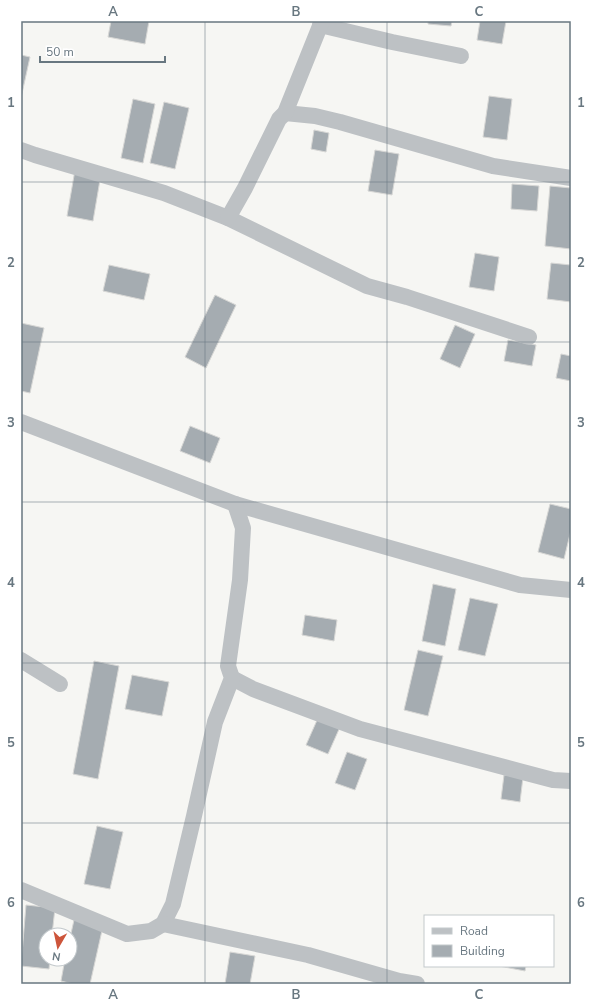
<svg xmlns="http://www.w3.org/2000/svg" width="592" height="1005" viewBox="0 0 592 1005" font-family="'Nunito Sans',sans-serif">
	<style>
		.building { fill: #a5acb1; stroke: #d7d7d5 }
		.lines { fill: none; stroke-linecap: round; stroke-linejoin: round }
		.minor { stroke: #bdc1c4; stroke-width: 16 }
		.grid { fill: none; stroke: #687780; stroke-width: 1; stroke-opacity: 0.55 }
		.neatline { fill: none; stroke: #687780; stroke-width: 1.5 }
		.grid-label { font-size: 13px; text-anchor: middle; font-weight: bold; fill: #687780 }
	</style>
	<rect width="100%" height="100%" fill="#f6f6f3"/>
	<g class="building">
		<polygon points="111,21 149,21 145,44 108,37"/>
		<polygon points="428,21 452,21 451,26 428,24"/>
		<polygon points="480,21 506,21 502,44 477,40"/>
		<polygon points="21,55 30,57 21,98"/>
		<polygon points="489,96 512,99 507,140 483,137"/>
		<polygon points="133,99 155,104 143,163 121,158"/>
		<polygon points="164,102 189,108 175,169 150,163"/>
		<polygon points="314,130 329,133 326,152 311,149"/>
		<polygon points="375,150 399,154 392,195 368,191"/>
		<polygon points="75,170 101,174 93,221 67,216"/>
		<polygon points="512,184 539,186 537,211 511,209"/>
		<polygon points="550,186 571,188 571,249 545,246"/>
		<polygon points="475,253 499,257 494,291 469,287"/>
		<polygon points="551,263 571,265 571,302 547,299"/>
		<polygon points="109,265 150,274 144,300 103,291"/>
		<polygon points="215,295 236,305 206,368 185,357"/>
		<polygon points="21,323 44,328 30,393 21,391"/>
		<polygon points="455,325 475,334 460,368 440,359"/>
		<polygon points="508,340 536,345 532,366 504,361"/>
		<polygon points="561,354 571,356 571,381 556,378"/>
		<polygon points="190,426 220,438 210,463 180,451"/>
		<polygon points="550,504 571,509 571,530 564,559 538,552"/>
		<polygon points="433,584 456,589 445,646 422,641"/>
		<polygon points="470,598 498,604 485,656 458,650"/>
		<polygon points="305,615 337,620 334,641 302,635"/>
		<polygon points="418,650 443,656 428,716 404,710"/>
		<polygon points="94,661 119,666 98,779 73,774"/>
		<polygon points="132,675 169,682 162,716 125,709"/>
		<polygon points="318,718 340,727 328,754 306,745"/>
		<polygon points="347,752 367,759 355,790 335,783"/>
		<polygon points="504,775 523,777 520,802 501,799"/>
		<polygon points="97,826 123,832 110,889 84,884"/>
		<polygon points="26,905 55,908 52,935 46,935 46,959 50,959 49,969 21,966"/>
		<polygon points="74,920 103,926 90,984 73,984 61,981 65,959 70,959 70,938"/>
		<polygon points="230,952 255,956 250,984 225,984"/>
		<polygon points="499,966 526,966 525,971"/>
	</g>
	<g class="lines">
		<g class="minor">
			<polyline points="320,25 392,42 461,56"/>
			<polyline points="285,113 315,116 340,122 493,166 571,178"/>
			<polyline points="21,150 35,155 164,193 228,218 367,286 407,297 529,337"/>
			<polyline points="228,218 245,188 279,119 285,113 322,21"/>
			<polyline points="21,422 235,504 520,585 571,590"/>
			<polyline points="21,660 60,684"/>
			<polyline points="232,678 253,689 360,729 553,780 571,781"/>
			<polyline points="21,890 127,934 151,931 163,924 173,904 194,816 215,722 232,678 228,666 240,580 243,528 235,504"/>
			<polyline points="163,924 308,955 399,981 417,984"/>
		</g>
	</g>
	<path class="grid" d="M 205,21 L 205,984M 387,21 L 387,984M 21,182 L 571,182M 21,342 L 571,342M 21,502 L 571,502M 21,663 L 571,663M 21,823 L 571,823"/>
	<rect width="592" height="1005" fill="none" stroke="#ffffff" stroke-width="44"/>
	<rect x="424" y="915" width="130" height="52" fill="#ffffff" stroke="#c3c9cc"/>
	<rect x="432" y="928" width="20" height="6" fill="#bdc1c4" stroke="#c3c9cc"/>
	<text x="460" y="935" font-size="12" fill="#687780">Road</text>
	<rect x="432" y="945" width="20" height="12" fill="#a5acb1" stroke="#c3c9cc"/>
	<text x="460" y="955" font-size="12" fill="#687780">Building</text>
	<g transform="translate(58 947) rotate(189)"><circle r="19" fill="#ffffff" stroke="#c3c9cc"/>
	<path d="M0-3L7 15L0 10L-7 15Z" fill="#cd553b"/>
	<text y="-6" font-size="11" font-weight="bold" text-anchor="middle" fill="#687780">N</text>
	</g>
	<path d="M40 56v6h125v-6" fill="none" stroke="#687780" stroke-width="2"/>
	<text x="46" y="56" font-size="12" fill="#687780" stroke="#ffffff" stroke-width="3" paint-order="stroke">50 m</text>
	<rect x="22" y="22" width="548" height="961" class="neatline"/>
	<g class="grid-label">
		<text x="113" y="16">A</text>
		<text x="296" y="16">B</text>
		<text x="479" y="16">C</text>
		<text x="11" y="107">1</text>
		<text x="581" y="107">1</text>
		<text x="11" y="267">2</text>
		<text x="581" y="267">2</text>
		<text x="11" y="427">3</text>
		<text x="581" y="427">3</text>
		<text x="11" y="587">4</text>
		<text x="581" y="587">4</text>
		<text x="11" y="747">5</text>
		<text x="581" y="747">5</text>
		<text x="11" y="907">6</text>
		<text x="581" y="907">6</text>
		<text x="113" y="999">A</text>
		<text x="296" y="999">B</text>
		<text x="479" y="999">C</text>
	</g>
</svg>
